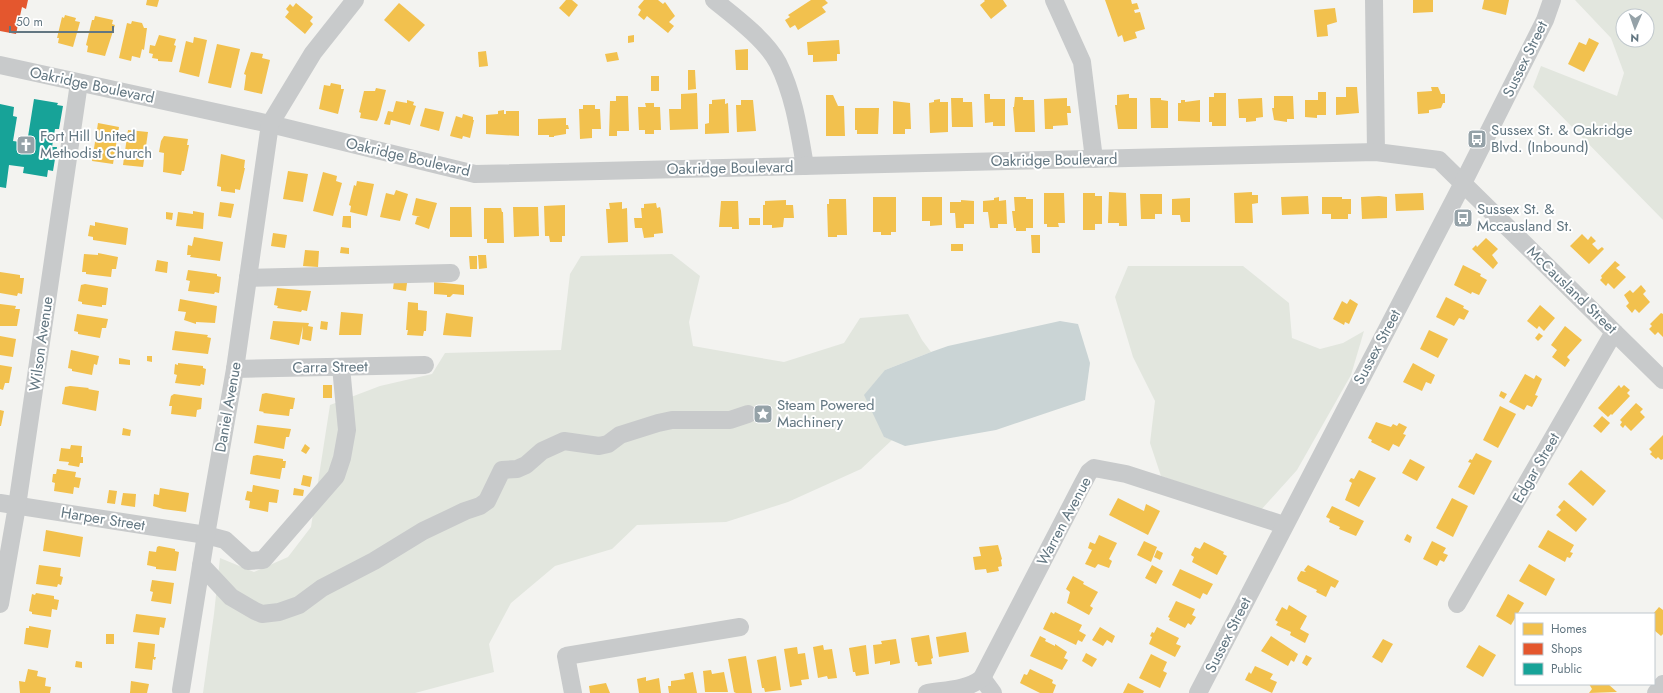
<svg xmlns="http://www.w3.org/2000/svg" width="1663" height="693" viewBox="0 0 1663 693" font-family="Jost,sans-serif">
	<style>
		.green { fill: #e2e6de; fill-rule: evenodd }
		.water { fill: #cad4d5 }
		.homes { fill: #f2c14e }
		.shops { fill: #e4572e }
		.public { fill: #17a398 }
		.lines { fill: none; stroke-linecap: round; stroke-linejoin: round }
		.minor { stroke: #c8cacb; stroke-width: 18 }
		.labels { text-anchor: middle; stroke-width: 4; stroke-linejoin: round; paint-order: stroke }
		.street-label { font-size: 15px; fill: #627681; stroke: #fff }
		.poi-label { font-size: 15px; fill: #627681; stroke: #fff; text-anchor: start }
	</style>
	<rect width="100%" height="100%" fill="#f3f3f0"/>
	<g class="green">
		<path d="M 1575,0 L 1663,0 L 1663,220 L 1533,87 L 1541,66 L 1617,96 L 1624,73 L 1611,38 ZM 1623,16 L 1647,16 L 1647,40 L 1623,40 Z"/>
		<polygon points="672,254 700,276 689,322 693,346 784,362 844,343 860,318 908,314 922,340 931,352 885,370 884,437 892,440 861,469 788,502 726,522 637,525 612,549 555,566 511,603 489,644 494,672 415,693 203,693 214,614 220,558 254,572 288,557 311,527 330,405 380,386 432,374 445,353 561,350 570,274 581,256"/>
		<polygon points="1128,266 1243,266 1289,303 1292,338 1320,349 1343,343 1364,331 1351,375 1297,470 1260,511 1161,476 1150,443 1155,401 1133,357 1115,297"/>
	</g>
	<polygon class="water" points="1060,321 1078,324 1090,363 1085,400 996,430 905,446 884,437 864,395 885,370 931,352 948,346"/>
	<g class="homes">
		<polygon points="147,0 159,0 157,7 146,5"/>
		<polygon points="566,0 572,0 578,5 569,17 559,8"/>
		<polygon points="644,0 658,0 663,4 665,2 675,16 669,22 674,26 668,33 647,16 644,20 638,15 641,10 638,7"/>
		<polygon points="811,0 825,0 828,3 822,7 826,12 798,30 795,25 790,28 785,20 790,17 788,15"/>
		<polygon points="984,0 1003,0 1007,6 991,19 980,5 985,1"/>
		<polygon points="1105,0 1131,0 1132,4 1137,3 1139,9 1134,10 1135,13 1140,12 1145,29 1135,32 1137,38 1124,42 1122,35 1118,37"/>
		<polygon points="1413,0 1433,0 1433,12 1413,13"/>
		<polygon points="1484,0 1509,0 1506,15 1482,9"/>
		<polygon points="296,3 313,17 310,21 313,24 305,34 285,17 289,12 286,9 290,4 293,7"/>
		<polygon points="399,3 425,25 409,42 384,20"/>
		<polygon points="1335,8 1337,22 1327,25 1328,36 1317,37 1314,10"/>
		<polygon points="65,15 76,18 75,21 80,22 73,47 58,43 59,38 57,38 62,17 64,18"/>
		<polygon points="95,16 113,20 112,24 115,25 105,56 87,52 88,46 86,45 92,20 94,20"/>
		<polygon points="132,21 142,23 144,28 147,28 144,50 142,49 140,58 132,56 131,61 119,58 127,23 131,24"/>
		<polygon points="159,35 176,39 174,45 176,46 172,62 158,61 158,59 152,58 153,54 149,53 150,45 155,46"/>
		<polygon points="634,35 634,42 628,43 628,36"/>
		<polygon points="194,37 207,40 199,77 179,72 186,41 193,43"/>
		<polygon points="1589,38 1599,43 1584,72 1568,64 1579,42 1586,45"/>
		<polygon points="839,40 840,54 837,54 837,61 813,62 813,55 808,55 807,42"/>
		<polygon points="217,44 240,49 231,88 208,83"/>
		<polygon points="748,49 748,70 736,70 735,50"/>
		<polygon points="486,51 488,66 479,67 478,52"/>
		<polygon points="251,52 263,54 262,58 270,60 262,94 244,90 246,75 244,74"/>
		<polygon points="617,52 619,60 607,62 605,54"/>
		<polygon points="688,70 695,70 696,89 688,90"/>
		<rect x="651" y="76" width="8" height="15"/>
		<polygon points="331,83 341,85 341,89 344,89 338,114 319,109 324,85 330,86"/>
		<polygon points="1346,87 1357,87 1359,113 1336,115 1336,97 1346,97"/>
		<polygon points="1431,87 1438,87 1441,94 1445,94 1445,103 1443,103 1441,108 1429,110 1429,113 1418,114 1417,92 1432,91"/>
		<polygon points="376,88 386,90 379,117 377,121 360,118 361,113 359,112 364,91 375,91"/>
		<polygon points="1318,92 1326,92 1326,115 1317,115 1317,118 1305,117 1305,100 1318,100"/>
		<polygon points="697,93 698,129 670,130 669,109 681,109 681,94"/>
		<polygon points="1214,93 1226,93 1226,126 1212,126 1212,122 1209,122 1209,97 1214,97"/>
		<polygon points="984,94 990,94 990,99 1005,99 1005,126 993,126 993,122 985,123"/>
		<polygon points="1129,94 1129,98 1137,98 1137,129 1118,129 1115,105 1117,105 1117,95"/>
		<polygon points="826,95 833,95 838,106 844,106 845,136 826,136"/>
		<polygon points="616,96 628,96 629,131 617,131 617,136 609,136 610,101 616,101"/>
		<polygon points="1274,96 1293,96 1294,119 1287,119 1287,122 1274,120 1272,108 1274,108"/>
		<polygon points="1015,97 1023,97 1023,100 1034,100 1035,132 1015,132 1013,107 1014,107"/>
		<polygon points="951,98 963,98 963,102 972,102 973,127 952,127"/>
		<polygon points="1067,98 1067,106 1070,106 1071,113 1067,113 1068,125 1053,126 1053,129 1045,129 1044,99"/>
		<polygon points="1150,98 1161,98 1161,100 1168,101 1168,128 1151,128"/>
		<polygon points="1262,98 1263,117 1256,118 1256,121 1246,122 1246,118 1239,118 1238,99"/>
		<polygon points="725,99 725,104 728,103 729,133 705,134 705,124 709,123 709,104 712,104 712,100"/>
		<polygon points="940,99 940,102 948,102 948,132 930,133 929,103 934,102 934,100"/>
		<polygon points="407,100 414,102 413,105 416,106 410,125 391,120 390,125 384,124 388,111 393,112 396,101 407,103"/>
		<polygon points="741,100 753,100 756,131 737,132 736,105 741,105"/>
		<polygon points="1181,100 1185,100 1185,102 1200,100 1200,122 1178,121 1178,103 1181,103"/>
		<polygon points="893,101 910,103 911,129 905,129 905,134 893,134"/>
		<polygon points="645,103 654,103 654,107 660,107 661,130 654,130 654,134 645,134 645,130 639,130 638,107 646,107"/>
		<polygon points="583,105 595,105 595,109 600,109 601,129 592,129 592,138 580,139 579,109 583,109"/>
		<polygon points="425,108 444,112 439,131 420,126"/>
		<polygon points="855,108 879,108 878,134 857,134 857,130 855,130"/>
		<polygon points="504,110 504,114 506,114 506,111 519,111 519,136 486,134 486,115 498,114 498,111"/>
		<polygon points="463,114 473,117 473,120 474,120 470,138 463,136 462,139 450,136 456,116 462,118"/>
		<polygon points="566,118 566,125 568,125 569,129 566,129 566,134 554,136 554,137 549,137 549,135 538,135 538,119"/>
		<polygon points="98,123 119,127 113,164 92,161"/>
		<polygon points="128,130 148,132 143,167 123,165"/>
		<polygon points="164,136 188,139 187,145 189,145 184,171 182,171 181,175 163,172 164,153 159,152 161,141"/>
		<polygon points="221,154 245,160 244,168 245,168 240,190 235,189 235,193 221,191 221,187 217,186"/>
		<polygon points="288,171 308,174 303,202 283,199"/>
		<polygon points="323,172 337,176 336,181 342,183 333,216 313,211"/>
		<polygon points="357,181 374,184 367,216 350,212 351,206 349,205 354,185 356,186"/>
		<polygon points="396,190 408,194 400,221 380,217 386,193 394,195"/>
		<polygon points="1109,192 1126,193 1127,226 1119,226 1119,223 1108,223"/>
		<polygon points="1252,192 1252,195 1258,195 1258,203 1252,204 1253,223 1235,223 1234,193"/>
		<polygon points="1044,193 1064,193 1065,223 1058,223 1059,227 1047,227 1047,224 1044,224"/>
		<polygon points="1083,193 1095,193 1095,196 1102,196 1102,224 1095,224 1095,230 1083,230"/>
		<polygon points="1423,193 1424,210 1396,211 1395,194"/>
		<polygon points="1140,194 1162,194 1162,214 1155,214 1155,219 1141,219"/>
		<polygon points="1308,196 1309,214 1282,215 1281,197"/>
		<polygon points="1379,196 1387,197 1387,218 1362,219 1361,197"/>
		<polygon points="873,197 896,197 896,232 891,232 891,235 881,235 881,232 873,232"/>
		<polygon points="922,197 942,197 942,225 930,226 930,221 922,221"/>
		<polygon points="999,197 999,201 1006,200 1007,224 998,224 998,228 990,228 988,212 983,212 983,201 994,200 994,198"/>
		<polygon points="1014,197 1026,197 1026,199 1033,199 1033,228 1026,228 1026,231 1016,231 1016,228 1014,228 1012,211 1015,211"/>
		<polygon points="1322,197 1342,197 1342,199 1351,199 1351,214 1348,214 1348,219 1331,219 1331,214 1322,214"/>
		<polygon points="416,198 437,203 429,229 415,224 417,217 420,217 412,215"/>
		<polygon points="1190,198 1190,222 1181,222 1180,215 1172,215 1172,199"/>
		<polygon points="829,199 846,199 847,235 837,235 837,237 828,237 827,204 829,204"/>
		<polygon points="786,200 786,205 793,205 794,218 784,218 783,227 772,228 772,225 763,225 763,205 765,205 765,201"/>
		<polygon points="961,200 974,201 974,224 964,224 964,228 956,228 955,213 950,213 950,202 961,202"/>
		<polygon points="721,201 738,201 739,229 732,229 732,227 719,227"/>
		<polygon points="220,202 234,204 231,218 218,216"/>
		<polygon points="622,202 622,209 627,208 628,242 608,243 606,209 610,209 609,203"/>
		<polygon points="656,203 657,208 660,207 661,211 663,233 654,234 654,237 644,238 642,228 635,228 634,218 642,218 641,208 644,208 644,204"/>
		<polygon points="565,205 565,236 562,236 562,242 550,242 549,236 545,236 544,206"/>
		<polygon points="450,207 471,207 472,237 450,237"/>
		<polygon points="513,207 538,207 539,236 514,237"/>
		<polygon points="484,208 501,208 502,212 503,212 504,243 487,243 487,239 484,239"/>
		<polygon points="193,211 204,213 203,229 176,226 178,212 193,214"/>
		<polygon points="166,212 173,213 172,220 166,219"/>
		<polygon points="343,216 351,216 351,228 342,227"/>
		<rect x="749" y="218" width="11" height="7"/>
		<polygon points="95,222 128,228 126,245 93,240 93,237 88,236 90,225 95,226"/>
		<polygon points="273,233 287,235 285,248 271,246"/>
		<polygon points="1582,234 1588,240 1591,236 1596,241 1592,244 1598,250 1602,247 1604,249 1589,264 1570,246"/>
		<polygon points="1031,235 1040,235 1040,253 1032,253"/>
		<polygon points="194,237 223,242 220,261 190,257 191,255 187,255 188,245 192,246"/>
		<polygon points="1486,238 1498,249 1492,255 1498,263 1493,269 1472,249 1476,245 1477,247"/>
		<rect x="951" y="244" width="12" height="7"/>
		<polygon points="341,247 349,248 349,254 340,253"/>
		<polygon points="305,250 319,251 318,267 303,266"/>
		<polygon points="98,253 118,257 116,269 112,269 111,277 86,274 86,272 82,272 84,254 98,255"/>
		<polygon points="478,255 486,255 487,268 479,269"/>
		<polygon points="469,256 477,256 477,269 470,269"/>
		<polygon points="157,260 168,262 167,273 155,271"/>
		<polygon points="1615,261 1620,265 1616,268 1626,277 1614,289 1608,283 1606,286 1600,280 1602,278 1601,276"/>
		<polygon points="1463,265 1481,274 1480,276 1487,280 1479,295 1472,292 1471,294 1454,285"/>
		<polygon points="188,270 217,274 217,276 221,277 219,293 215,292 214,294 188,291 190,281 186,280"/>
		<polygon points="0,272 20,275 20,278 24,278 22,294 18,293 17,296 0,293"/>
		<polygon points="394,281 407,283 406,291 393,289"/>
		<polygon points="434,282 464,285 464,295 453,294 450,297 447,297 447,295 434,294"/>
		<polygon points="85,284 108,288 106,305 102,305 102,307 82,304 82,302 78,301 81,285"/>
		<polygon points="1641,285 1646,291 1643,294 1650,302 1639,313 1635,309 1632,313 1626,306 1629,303 1624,295 1630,290 1633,293"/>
		<polygon points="277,288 311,291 307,311 302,310 301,312 277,308 278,306 274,305"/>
		<polygon points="1446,297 1464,306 1463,308 1469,311 1464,320 1459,318 1454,326 1436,317"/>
		<polygon points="180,299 217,306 215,323 196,322 196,324 184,320 186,312 178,311"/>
		<polygon points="1350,299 1358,304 1349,324 1345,322 1344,325 1333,319 1342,301 1347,304"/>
		<polygon points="408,302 418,303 418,310 427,311 426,331 424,331 423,336 407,335 408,330 406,330"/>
		<polygon points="0,304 16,306 15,309 20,309 17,326 0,326"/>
		<polygon points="1540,305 1555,318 1544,331 1539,326 1537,329 1527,321"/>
		<polygon points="341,312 363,314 361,335 339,335"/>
		<polygon points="446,313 473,317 471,337 443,335"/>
		<polygon points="1661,313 1663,314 1663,337 1658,332 1655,335 1649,329 1652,326 1650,324"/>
		<polygon points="77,314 108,319 106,328 102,328 100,338 78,334 78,332 74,331"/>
		<polygon points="273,321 309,323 308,326 313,327 311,341 302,339 303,326 299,345 270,339"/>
		<polygon points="321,321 328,322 327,330 320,329"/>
		<polygon points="1565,326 1582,340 1567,357 1570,360 1565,367 1552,357 1557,350 1551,345"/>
		<polygon points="1429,330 1448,339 1438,358 1420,349"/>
		<polygon points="175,331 208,335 207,337 211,338 208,354 172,350"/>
		<polygon points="1539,333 1543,336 1538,341 1535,338"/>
		<polygon points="0,336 16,339 13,357 0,355"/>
		<polygon points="71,350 99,356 97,365 94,364 92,375 72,371 72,369 68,368"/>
		<polygon points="147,356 152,356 152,362 147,361"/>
		<polygon points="119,358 130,360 130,365 119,364"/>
		<polygon points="178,363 203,366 203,368 206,369 204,385 201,384 200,386 175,383 177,375 174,374 175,364 178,365"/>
		<polygon points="1413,363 1435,375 1431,384 1426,382 1422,391 1403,382"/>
		<polygon points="0,365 12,367 9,383 5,383 3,390 0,389"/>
		<polygon points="1525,374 1534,379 1536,375 1542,379 1535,395 1538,396 1532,407 1527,405 1524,410 1509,402"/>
		<rect x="323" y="385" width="9" height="13"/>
		<polygon points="1619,385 1621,388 1624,385 1630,390 1627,393 1630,396 1612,415 1611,414 1608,417 1598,408"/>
		<polygon points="70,386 89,388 88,389 99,391 96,411 62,404 65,387"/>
		<polygon points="1501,391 1507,394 1504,399 1499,396"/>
		<polygon points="266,393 295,398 293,409 290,409 289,416 263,413 264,412 259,411 262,394"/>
		<polygon points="174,394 202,398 201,409 197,410 196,417 171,414 172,406 169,406 171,396"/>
		<polygon points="1636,403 1643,409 1640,412 1645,417 1631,431 1625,425 1623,428 1620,425 1622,422 1620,420"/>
		<polygon points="1500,406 1516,414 1498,448 1483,440"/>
		<polygon points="0,410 4,411 1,426 0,426"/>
		<polygon points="1602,416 1610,423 1601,433 1593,426"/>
		<polygon points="1376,422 1391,427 1393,424 1397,426 1399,423 1407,427 1403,434 1406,435 1399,447 1393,444 1389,451 1371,442 1372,440 1368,438"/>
		<polygon points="257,425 291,429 289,437 286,437 284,449 254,443"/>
		<polygon points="123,428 131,430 130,436 122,435"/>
		<polygon points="1663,435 1663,459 1661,460 1658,457 1656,459 1650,454 1652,452 1649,449"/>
		<polygon points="305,444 310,448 306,454 301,451"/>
		<polygon points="71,445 82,446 81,457 83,457 83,463 80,463 79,467 68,465 69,462 59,461 61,448 70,449"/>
		<polygon points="1476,453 1492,461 1474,495 1458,487 1471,463 1468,462 1470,459 1472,460"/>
		<polygon points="257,455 283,459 283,461 286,461 285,468 282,468 280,479 250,474 253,456"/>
		<polygon points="1410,459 1425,467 1417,481 1402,473"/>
		<polygon points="57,469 76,472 75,477 81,478 79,488 74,487 73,494 54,491 55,483 52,482 53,474 56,474"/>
		<polygon points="1359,470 1376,478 1359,507 1345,500 1352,483 1349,481 1351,478 1354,479"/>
		<polygon points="1581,470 1606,491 1593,506 1568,484"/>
		<polygon points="303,475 312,477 310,487 301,485"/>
		<polygon points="253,485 279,490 277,503 269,502 268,512 249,508 250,501 245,500 247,491 252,492"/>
		<polygon points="160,488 189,493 186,512 163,509 153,506 154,494 159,495"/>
		<polygon points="294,488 304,490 303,496 293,495"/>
		<polygon points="109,490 117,491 115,504 107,503"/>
		<polygon points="123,493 136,494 135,507 121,505"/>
		<polygon points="1118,498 1144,511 1146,504 1160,511 1148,535 1109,515"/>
		<polygon points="1452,498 1468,506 1453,537 1436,528"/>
		<polygon points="1564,500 1587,519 1576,532 1556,515 1561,510 1558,507"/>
		<polygon points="1332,506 1364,521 1356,536 1339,529 1340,527 1329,522 1330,519 1326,517"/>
		<polygon points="46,530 83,537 80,557 43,551"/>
		<polygon points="1548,530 1574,545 1570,552 1573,553 1570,558 1567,557 1565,562 1538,547"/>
		<polygon points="1407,534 1412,537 1410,543 1404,540"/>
		<polygon points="1099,535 1117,543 1109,559 1112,561 1109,568 1098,564 1095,568 1085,564 1092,550 1088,548 1090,542 1095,544"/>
		<polygon points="1144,541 1157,547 1151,562 1137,555"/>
		<polygon points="1432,541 1446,548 1443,553 1448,555 1444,562 1440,560 1437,566 1423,559"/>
		<polygon points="1204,542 1224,552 1223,554 1227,556 1217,575 1192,562 1194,557 1191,555 1195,547 1200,549"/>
		<polygon points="998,545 1002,559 1001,560 1002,566 998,567 999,571 987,573 986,569 975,570 973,557 981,556 979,547"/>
		<polygon points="159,546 175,549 175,551 179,552 176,571 156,569 156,567 147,565 149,551 156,552 157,547"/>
		<polygon points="1157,550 1163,553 1160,560 1154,557"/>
		<polygon points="1529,564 1555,579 1546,596 1519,581"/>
		<polygon points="39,565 61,568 60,576 63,577 61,585 58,584 57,587 36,584"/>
		<polygon points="1152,565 1163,571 1156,584 1145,578"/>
		<polygon points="1308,565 1339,581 1335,588 1331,586 1326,597 1316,592 1317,590 1298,581 1297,578 1301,571 1306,572 1304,570"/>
		<polygon points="1180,569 1213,584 1207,595 1203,593 1200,599 1172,585"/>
		<polygon points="1073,576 1084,582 1083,584 1098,592 1090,606 1093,608 1089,615 1067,603 1070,592 1066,589"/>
		<polygon points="152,580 174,583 171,604 151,601 153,592 150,591"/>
		<polygon points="36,593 54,596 54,599 59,600 57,610 52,609 51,617 32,614 32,612 29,611 32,594 35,595"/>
		<polygon points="1508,594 1524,603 1511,625 1496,616"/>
		<polygon points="1176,601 1195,609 1192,615 1196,617 1191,625 1188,623 1185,628 1169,620 1170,618 1168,617"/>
		<polygon points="1289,605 1307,616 1300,629 1309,634 1305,643 1290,635 1291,632 1276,625 1278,622 1275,620 1282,607 1287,610"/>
		<polygon points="1659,607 1663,610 1663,634 1661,636 1654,630 1653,614"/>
		<polygon points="1051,612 1054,614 1055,612 1082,625 1079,631 1086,635 1082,642 1078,640 1076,645 1043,629"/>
		<polygon points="136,614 166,618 164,628 160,627 159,635 133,632"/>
		<polygon points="29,626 51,630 48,648 24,644 26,628 29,628"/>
		<polygon points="1100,627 1115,636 1112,643 1107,640 1103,646 1092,640"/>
		<polygon points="1157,627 1179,638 1176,644 1181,646 1175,657 1149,644 1152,637 1150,636 1152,632 1154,633"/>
		<polygon points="966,632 969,652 939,657 936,637"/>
		<rect x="106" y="634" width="8" height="10"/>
		<polygon points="929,635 933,658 931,659 932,664 918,666 917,662 915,662 911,638"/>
		<polygon points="1040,636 1046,639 1045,641 1055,646 1055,644 1067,652 1064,658 1068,660 1062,670 1030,656"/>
		<polygon points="1271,636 1298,654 1294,662 1291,660 1288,666 1261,651"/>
		<polygon points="896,639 900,663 890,665 890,661 875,664 873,645 882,644 881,641"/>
		<polygon points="1383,639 1393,644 1382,663 1372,657"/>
		<polygon points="138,642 155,644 154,657 156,657 155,660 153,659 152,670 135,668"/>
		<polygon points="823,645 824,650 832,649 837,678 828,679 827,676 818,678 813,647"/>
		<polygon points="866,645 869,674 856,676 855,672 853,672 849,648"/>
		<polygon points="1479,645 1496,655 1483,677 1466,667"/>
		<polygon points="797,647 798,654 805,653 809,679 801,680 802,685 790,687 784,649"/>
		<polygon points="1086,653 1097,659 1092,667 1082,661"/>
		<polygon points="1151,654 1167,662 1163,671 1167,673 1160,688 1139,678"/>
		<polygon points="1306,655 1312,658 1307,666 1302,663"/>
		<polygon points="746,656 752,693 736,693 734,692 728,659"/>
		<polygon points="776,656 781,690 765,692 764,688 762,688 757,660"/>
		<polygon points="76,661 82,662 82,668 75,667"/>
		<polygon points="1255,666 1273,674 1270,679 1277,682 1272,693 1245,680 1249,672 1251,674"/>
		<polygon points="28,669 38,671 37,676 46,678 45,686 51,687 50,693 20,693 19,681 25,682"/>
		<polygon points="1030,669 1053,680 1052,683 1056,685 1053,693 1040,693 1020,683 1024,674 1027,675"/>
		<polygon points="711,670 712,674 724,672 728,692 705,692 703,671"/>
		<polygon points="693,672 697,693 669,693 668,686 671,686 671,681 685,679 684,674"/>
		<polygon points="646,677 646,681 659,678 661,693 639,693 637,679"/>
		<polygon points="131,681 149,684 147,693 130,693"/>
		<polygon points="606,683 610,693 590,693 589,686"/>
		<polygon points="1128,683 1144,691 1143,693 1123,693"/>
		<polygon points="1589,684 1608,684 1617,692 1589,693 1592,689"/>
	</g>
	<polygon class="shops" points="0,0 28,0 26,9 22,7 16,34 0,31"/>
	<polygon class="public" points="34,99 58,103 57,105 63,106 59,129 55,129 52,147 57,147 53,171 48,170 47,177 23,173 24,167 9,165 6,188 0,187 0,104 14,107 13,116 17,117 13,141 27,143"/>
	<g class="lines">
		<g class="minor">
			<path d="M 714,0 C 734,16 766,40 778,63 C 794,95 799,131 805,166"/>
			<polyline points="1054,0 1082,62 1094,159"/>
			<polyline points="1374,0 1376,152"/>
			<polyline points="0,65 270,124 475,174 1376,152 1439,160 1663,380"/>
			<polyline points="248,278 451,273"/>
			<polyline points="235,369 425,365"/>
			<polyline points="0,503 206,535 225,540 248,561 263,560 336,476 342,458 347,430 341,367"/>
			<polyline points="201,565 231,597 255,611 262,614 279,612 299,605 322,588 374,561 423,531 465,511 480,506 487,501 502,470 517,469 526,465 542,451 564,441 599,446 608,444 620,435 658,423 672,420 730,420 748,414"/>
			<polyline points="0,604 17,506 79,83"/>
			<polyline points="1457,604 1614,332"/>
			<polyline points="982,678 993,693"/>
			<polyline points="181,690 206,535 235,369 270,124 313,53 355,0"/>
			<polyline points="573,693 566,656 740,627"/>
			<path d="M 927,693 C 944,690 968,690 982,678 L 1082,485 L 1089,472 L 1094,468 L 1126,474 L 1284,525"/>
			<polyline points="1198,693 1463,183 1545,20 1552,0"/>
			<polyline points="1656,693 1663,684"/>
		</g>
	</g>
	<defs>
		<g id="bus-square" transform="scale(1)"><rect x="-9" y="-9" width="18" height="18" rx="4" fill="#95a2a8" stroke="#fff"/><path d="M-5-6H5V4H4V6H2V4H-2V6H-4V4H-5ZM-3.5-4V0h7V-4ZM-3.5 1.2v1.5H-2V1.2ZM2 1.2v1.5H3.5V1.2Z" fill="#fff"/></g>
		<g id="church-square" transform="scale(1)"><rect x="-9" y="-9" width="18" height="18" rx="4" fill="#95a2a8" stroke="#fff"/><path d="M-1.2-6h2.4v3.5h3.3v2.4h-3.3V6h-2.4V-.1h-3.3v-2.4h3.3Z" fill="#fff"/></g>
		<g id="sight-square" transform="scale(1)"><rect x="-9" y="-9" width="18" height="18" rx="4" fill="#95a2a8" stroke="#fff"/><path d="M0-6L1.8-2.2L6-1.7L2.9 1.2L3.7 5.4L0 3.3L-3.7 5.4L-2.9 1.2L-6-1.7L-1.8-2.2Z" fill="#fff"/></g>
	</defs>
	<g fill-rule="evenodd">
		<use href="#bus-square" x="1477" y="139"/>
		<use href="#church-square" x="26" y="145"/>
		<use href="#bus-square" x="1463" y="218"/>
		<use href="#sight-square" x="763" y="414"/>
	</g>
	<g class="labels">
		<g class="street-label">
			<text transform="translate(1525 59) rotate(-64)" y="5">Sussex Street</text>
			<text transform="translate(92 85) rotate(12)" y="5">Oakridge Boulevard</text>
			<text transform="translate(408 157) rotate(13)" y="5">Oakridge Boulevard</text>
			<text transform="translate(1054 160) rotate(-1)" y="5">Oakridge Boulevard</text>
			<text transform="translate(730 168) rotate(-1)" y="5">Oakridge Boulevard</text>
			<text transform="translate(1572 290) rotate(44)" y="5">McCausland Street</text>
			<text transform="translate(41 344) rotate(-82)" y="5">Wilson Avenue</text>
			<text transform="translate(1377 347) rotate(-62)" y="5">Sussex Street</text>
			<text transform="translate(330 367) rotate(-1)" y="5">Carra Street</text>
			<text transform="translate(228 407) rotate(-80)" y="5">Daniel Avenue</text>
			<text transform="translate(1536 468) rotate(-60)" y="5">Edgar Street</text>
			<text transform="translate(103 519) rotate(9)" y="5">Harper Street</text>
			<text transform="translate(1064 521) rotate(-62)" y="5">Warren Avenue</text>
			<text transform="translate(1228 635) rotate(-63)" y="5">Sussex Street</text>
		</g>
		<g class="poi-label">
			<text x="1491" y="135">Sussex St. &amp; Oakridge<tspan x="1491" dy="17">Blvd. (Inbound)</tspan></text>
			<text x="40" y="141">Fort Hill United<tspan x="40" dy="17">Methodist Church</tspan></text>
			<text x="1477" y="214">Sussex St. &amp;<tspan x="1477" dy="17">Mccausland St.</tspan></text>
			<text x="777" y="410">Steam Powered<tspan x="777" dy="17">Machinery</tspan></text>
		</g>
	</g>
	<rect x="1515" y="613" width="140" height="72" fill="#ffffff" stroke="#c0c8cd"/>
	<rect x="1523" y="623" width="20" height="12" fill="#f2c14e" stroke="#c0c8cd"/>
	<text x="1551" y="633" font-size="12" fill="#627681">Homes</text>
	<rect x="1523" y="643" width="20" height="12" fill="#e4572e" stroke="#c0c8cd"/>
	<text x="1551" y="653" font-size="12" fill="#627681">Shops</text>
	<rect x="1523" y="663" width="20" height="12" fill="#17a398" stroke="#c0c8cd"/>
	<text x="1551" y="673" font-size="12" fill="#627681">Public</text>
	<g transform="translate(1635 28) rotate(182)"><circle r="19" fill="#ffffff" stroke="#c0c8cd"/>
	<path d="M0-3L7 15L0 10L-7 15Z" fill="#95a2a8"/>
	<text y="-6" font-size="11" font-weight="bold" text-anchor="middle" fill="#627681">N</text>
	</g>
	<path d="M10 26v6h103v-6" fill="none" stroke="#627681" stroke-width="2"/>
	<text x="16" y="26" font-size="12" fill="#627681" stroke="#ffffff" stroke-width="3" paint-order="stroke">50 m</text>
</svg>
